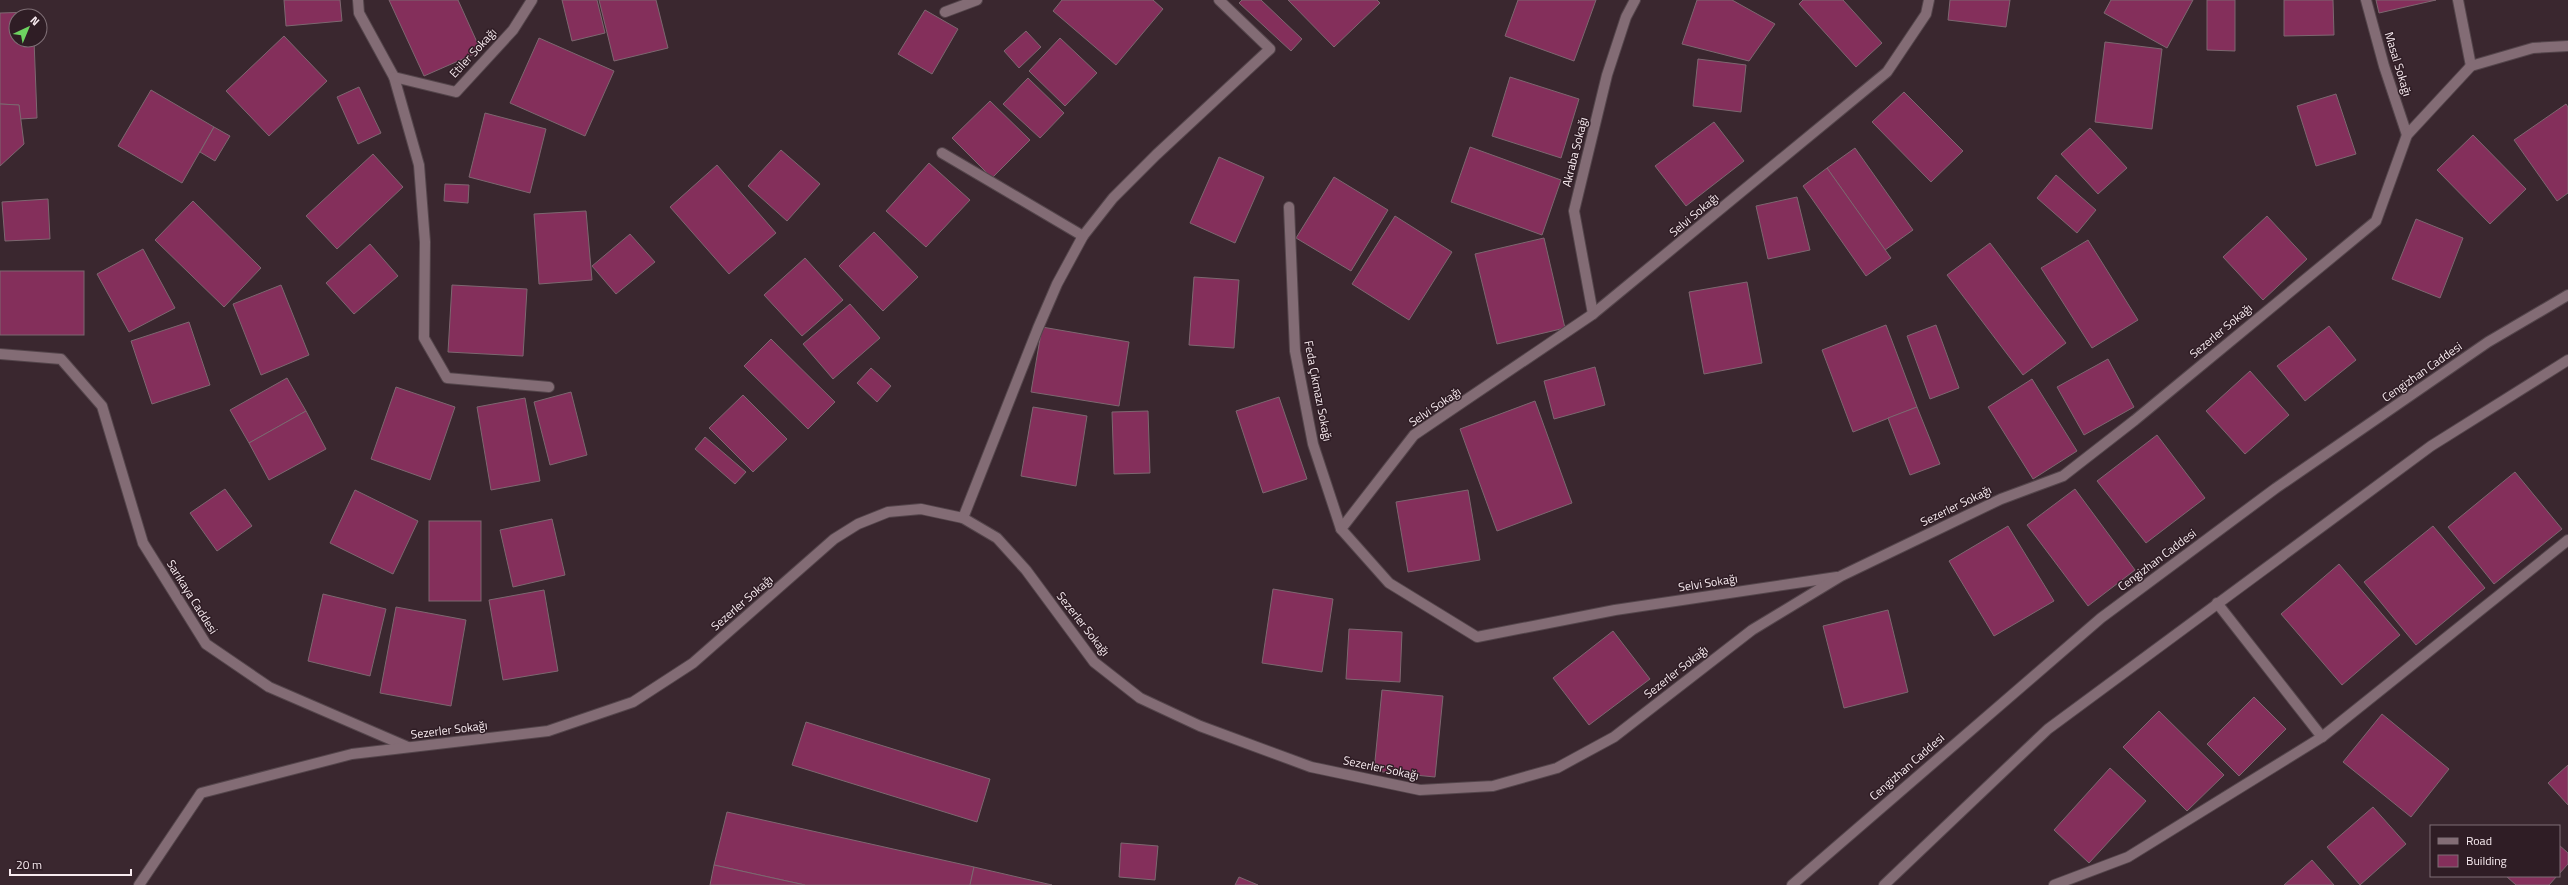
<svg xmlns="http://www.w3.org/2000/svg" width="2568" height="885" viewBox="0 0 2568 885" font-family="'Titillium Web',sans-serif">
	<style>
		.building { fill: #842f5b; stroke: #7d6770 }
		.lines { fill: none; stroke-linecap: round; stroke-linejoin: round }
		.street-casing { stroke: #54454b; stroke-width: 12 }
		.secondary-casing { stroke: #54454b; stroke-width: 12 }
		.street { stroke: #836c75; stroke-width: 10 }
		.secondary { stroke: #836c75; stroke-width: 10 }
		.labels { text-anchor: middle; stroke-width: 3; stroke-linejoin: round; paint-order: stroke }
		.street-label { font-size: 12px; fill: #f8ebf0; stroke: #2f1d25 }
	</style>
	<rect width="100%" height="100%" fill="#3a272f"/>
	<g class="building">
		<polygon points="284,0 340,0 342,21 286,26"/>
		<polygon points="389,0 458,0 481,51 424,76"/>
		<polygon points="562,0 597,0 605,33 572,41"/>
		<polygon points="599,0 656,0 668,48 614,61"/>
		<polygon points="1062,0 1153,0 1163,9 1116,65 1053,11"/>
		<polygon points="1242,0 1261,0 1302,39 1291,51 1239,3"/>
		<polygon points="1288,0 1377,0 1380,3 1334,47"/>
		<polygon points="1518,0 1596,0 1574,61 1505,36"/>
		<polygon points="1697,0 1732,0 1775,24 1749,61 1682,44"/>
		<polygon points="1803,0 1843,0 1882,43 1856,67 1799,4"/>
		<polygon points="1950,0 2010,0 2006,27 1948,20"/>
		<polygon points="2111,0 2193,0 2167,48 2104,13"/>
		<polygon points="2207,0 2235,0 2235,51 2207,50"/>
		<polygon points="2284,0 2333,0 2334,35 2284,36"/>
		<polygon points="2376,0 2436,0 2379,13"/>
		<polygon points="925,10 958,29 932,74 898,54"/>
		<polygon points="32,12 32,16 16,16 16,40 34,40 37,118 20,119 19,105 0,104 0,13"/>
		<polygon points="1026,31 1041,47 1019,68 1004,51"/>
		<polygon points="284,36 327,81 269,136 226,91"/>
		<polygon points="539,38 614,71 585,136 510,103"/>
		<polygon points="1060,38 1097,73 1065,106 1029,71"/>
		<polygon points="2105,42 2162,49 2152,129 2095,122"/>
		<polygon points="1698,59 1746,65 1741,112 1693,106"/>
		<polygon points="1510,77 1579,99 1561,158 1492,136"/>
		<polygon points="1028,78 1064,113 1040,138 1003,104"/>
		<polygon points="359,87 381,133 358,144 337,97"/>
		<polygon points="151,90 214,127 182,183 118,146"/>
		<polygon points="1904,92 1963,151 1931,182 1872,122"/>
		<polygon points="2336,94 2356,154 2316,166 2297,106"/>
		<polygon points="990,101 1030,140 992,178 952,138"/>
		<polygon points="0,104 19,105 24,144 0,166"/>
		<polygon points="2566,104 2568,107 2568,193 2557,201 2514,140"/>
		<polygon points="485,113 546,129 530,193 469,177"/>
		<polygon points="1714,122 1744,161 1686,206 1655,166"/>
		<polygon points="214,127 230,136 215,161 200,152"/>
		<polygon points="2090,128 2127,168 2098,194 2061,154"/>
		<polygon points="2473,135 2526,189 2490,224 2437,170"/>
		<polygon points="1470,147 1561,180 1542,235 1451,202"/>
		<polygon points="1855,148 1913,230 1885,250 1827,168"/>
		<polygon points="781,150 820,184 787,221 748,186"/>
		<polygon points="373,154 403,187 337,249 306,216"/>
		<polygon points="1219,157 1264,177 1235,243 1190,223"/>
		<polygon points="929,163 970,200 926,247 886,211"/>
		<polygon points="717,165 776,233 729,274 670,207"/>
		<polygon points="1827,168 1891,258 1866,276 1803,186"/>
		<polygon points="2056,175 2096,210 2077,233 2037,198"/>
		<polygon points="1334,177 1388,210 1351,271 1296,238"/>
		<polygon points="445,184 469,185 468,203 444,201"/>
		<polygon points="1797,197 1810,250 1768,259 1756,206"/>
		<polygon points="48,199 50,239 5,241 2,202"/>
		<polygon points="193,201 261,268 224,307 155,240"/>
		<polygon points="586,211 592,280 539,284 534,214"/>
		<polygon points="1395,216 1452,252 1409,320 1352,284"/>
		<polygon points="2267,216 2307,259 2263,300 2223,257"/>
		<polygon points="2416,219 2463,238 2440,298 2392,279"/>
		<polygon points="874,232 918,277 883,311 839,266"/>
		<polygon points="630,234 655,262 616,294 592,266"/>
		<polygon points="1544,238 1565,328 1497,344 1475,254"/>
		<polygon points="2088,240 2138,320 2092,348 2041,268"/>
		<polygon points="1990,243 2066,343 2023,375 1947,275"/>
		<polygon points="370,244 398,276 354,314 326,283"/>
		<polygon points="143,249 175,308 129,332 97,274"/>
		<polygon points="805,258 843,300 802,336 764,295"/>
		<rect x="0" y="271" width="84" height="64"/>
		<polygon points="1194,277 1239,280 1234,348 1189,345"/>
		<polygon points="1747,282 1762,363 1704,374 1689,292"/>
		<polygon points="281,285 309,355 261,375 233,304"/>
		<polygon points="452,285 527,289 523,356 448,352"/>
		<polygon points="850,304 880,338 833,379 803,344"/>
		<polygon points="189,322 210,385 152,404 131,341"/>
		<polygon points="1886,325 1917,407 1853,432 1822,350"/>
		<polygon points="1936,325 1959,388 1930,399 1907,336"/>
		<polygon points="2329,326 2356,360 2305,401 2277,366"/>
		<polygon points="1042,327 1129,342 1119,406 1031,392"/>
		<polygon points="771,339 835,402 808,429 744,366"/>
		<polygon points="2108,359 2134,407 2084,435 2057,387"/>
		<polygon points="1595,367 1605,405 1554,419 1544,381"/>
		<polygon points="871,368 891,386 877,402 857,383"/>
		<polygon points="2250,371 2289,415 2245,454 2206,411"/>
		<polygon points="287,378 306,411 249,443 230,410"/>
		<polygon points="2032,379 2077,451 2033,479 1988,407"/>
		<polygon points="396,387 455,407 430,480 371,459"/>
		<polygon points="571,392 587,455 550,465 534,402"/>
		<polygon points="743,395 787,439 753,472 709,428"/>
		<polygon points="1279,397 1307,479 1263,493 1236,411"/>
		<polygon points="525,398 540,481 491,490 477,407"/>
		<polygon points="1535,401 1572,503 1497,531 1460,429"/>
		<polygon points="1033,407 1087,416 1076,486 1021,476"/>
		<polygon points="1917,407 1940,464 1910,475 1888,418"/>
		<polygon points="306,411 326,449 269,480 249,443"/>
		<polygon points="1148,411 1150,473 1114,474 1112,412"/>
		<polygon points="2157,435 2205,498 2146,543 2097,481"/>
		<polygon points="705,437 746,472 735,484 695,449"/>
		<polygon points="2515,472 2562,529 2494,584 2448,527"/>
		<polygon points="225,489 252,526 217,551 190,513"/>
		<polygon points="2075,489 2135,570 2088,606 2027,525"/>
		<polygon points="355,490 418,521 393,574 330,543"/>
		<polygon points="1468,490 1480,560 1408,572 1396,502"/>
		<polygon points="552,519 565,575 513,587 500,530"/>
		<rect x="429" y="521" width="52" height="80"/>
		<polygon points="2008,526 2054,601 1994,636 1949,561"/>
		<polygon points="2433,526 2485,588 2416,645 2364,582"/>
		<polygon points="2339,564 2400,635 2342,685 2281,614"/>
		<polygon points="1273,589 1333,599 1322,672 1262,663"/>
		<polygon points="544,590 558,671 503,680 489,600"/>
		<polygon points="323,594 386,609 370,676 308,661"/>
		<polygon points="396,607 466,620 451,706 380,693"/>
		<polygon points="1888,610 1908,692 1844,708 1823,626"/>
		<polygon points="1349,629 1402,632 1400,682 1346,679"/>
		<polygon points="1613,631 1650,679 1589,725 1553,678"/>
		<polygon points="1382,690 1443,696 1435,777 1374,771"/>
		<polygon points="2254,697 2286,729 2239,776 2207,744"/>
		<polygon points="2159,711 2224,775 2187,811 2123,747"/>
		<polygon points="2382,714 2449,769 2411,817 2343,762"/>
		<polygon points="806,722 990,779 977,822 792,765"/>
		<polygon points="2568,765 2568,805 2548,783"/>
		<polygon points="2110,768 2146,801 2089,863 2054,830"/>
		<polygon points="2373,807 2406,844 2360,885 2327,847"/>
		<polygon points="727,812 974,867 970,885 805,885 714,865"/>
		<polygon points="1121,843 1158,846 1155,880 1119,877"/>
		<polygon points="2559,845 2568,853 2568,864 2559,874"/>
		<polygon points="2312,860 2334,885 2284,885"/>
		<polygon points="714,865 805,885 710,885"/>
		<polygon points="974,867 1052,885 970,885"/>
		<polygon points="2506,876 2557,876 2549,885 2516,885"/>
		<polygon points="1239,877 1258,885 1235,885"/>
	</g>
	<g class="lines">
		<g class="street-casing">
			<g id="street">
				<polyline points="358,0 359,13 394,77 419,165 425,242 424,338 447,378 549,387"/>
				<polyline points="2366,0 2384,66 2407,135"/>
				<polyline points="2458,0 2471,66"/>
				<polyline points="945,12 977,0"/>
				<polyline points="394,77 456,92 513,30 532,0"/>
				<polyline points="942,153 1083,236"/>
				<polyline points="1289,207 1295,351 1313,444 1341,529"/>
				<polyline points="1593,314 1574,211 1607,75 1626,17 1635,0"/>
				<polyline points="0,354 61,359 102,406 143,543 206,644 269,687 408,747"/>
				<polyline points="963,518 1038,328 1057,284 1083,236 1113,198 1156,155 1270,49 1219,0"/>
				<polyline points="1837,577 1615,610 1477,637 1389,583 1341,529 1414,435 1593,314 1887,72 1926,14 1929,0"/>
				<polyline points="2217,603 2322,737"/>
				<polyline points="139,885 201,793 352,754 548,731 633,702 693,663 834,539 858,524 888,512 921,509 963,518 997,538 1026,570 1094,662 1140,698 1200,726 1311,767 1420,790 1493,786 1557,768 1614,737 1752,630 1841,576 2001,499 2063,476 2135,420 2376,221 2407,135 2471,66 2533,48 2568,46"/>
				<polyline points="2054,885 2128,857 2322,737 2568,540"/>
			</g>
		</g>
		<g class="secondary-casing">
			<g id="secondary">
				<polyline points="1792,885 2101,618 2276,488 2488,342 2568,295"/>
				<polyline points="1884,885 2048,729 2431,446 2568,360"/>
			</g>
		</g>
		<use href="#street" class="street"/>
		<use href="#secondary" class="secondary"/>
	</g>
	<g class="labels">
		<g class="street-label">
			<text transform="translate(473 53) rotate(-47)" y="4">Etiler Sokağı</text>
			<text transform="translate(2398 64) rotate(73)" y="4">Masal Sokağı</text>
			<text transform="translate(1575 152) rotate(-76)" y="4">Akraba Sokağı</text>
			<text transform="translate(1694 215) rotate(-40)" y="4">Selvi Sokağı</text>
			<text transform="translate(2221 331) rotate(-40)" y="4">Sezerler Sokağı</text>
			<text transform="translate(2422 372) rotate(-35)" y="4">Cengizhan Caddesi</text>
			<text transform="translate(1318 391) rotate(79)" y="4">Feda Çıkmazı Sokağı</text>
			<text transform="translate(1435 407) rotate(-34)" y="4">Selvi Sokağı</text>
			<text transform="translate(1956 506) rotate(-26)" y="4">Sezerler Sokağı</text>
			<text transform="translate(2157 560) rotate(-37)" y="4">Cengizhan Caddesi</text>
			<text transform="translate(1708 583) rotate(-9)" y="4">Selvi Sokağı</text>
			<text transform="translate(192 597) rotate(58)" y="4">Sarıkaya Caddesi</text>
			<text transform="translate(742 603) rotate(-41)" y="4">Sezerler Sokağı</text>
			<text transform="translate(1083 624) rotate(52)" y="4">Sezerler Sokağı</text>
			<text transform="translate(1676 672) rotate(-38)" y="4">Sezerler Sokağı</text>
			<text transform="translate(449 730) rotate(-7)" y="4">Sezerler Sokağı</text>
			<text transform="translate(1907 767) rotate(-41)" y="4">Cengizhan Caddesi</text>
			<text transform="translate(1381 768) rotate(12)" y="4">Sezerler Sokağı</text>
		</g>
	</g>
	<rect x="2430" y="825" width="130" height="52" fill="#2f1d25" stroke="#7f6f76"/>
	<rect x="2438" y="838" width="20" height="6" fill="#836c75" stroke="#7f6f76"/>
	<text x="2466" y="845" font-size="12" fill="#f8ebf0">Road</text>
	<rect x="2438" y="855" width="20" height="12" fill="#842f5b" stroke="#7f6f76"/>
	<text x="2466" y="865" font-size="12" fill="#f8ebf0">Building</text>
	<g transform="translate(28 28) rotate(44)"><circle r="19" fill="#2f1d25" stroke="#7f6f76"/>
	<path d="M0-3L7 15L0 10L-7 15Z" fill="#6ed361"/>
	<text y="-6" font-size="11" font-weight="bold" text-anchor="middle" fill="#f8ebf0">N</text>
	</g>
	<path d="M10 869v6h121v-6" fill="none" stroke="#f8ebf0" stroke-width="2"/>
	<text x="16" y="869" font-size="12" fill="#f8ebf0" stroke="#2f1d25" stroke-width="3" paint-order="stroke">20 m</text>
</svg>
